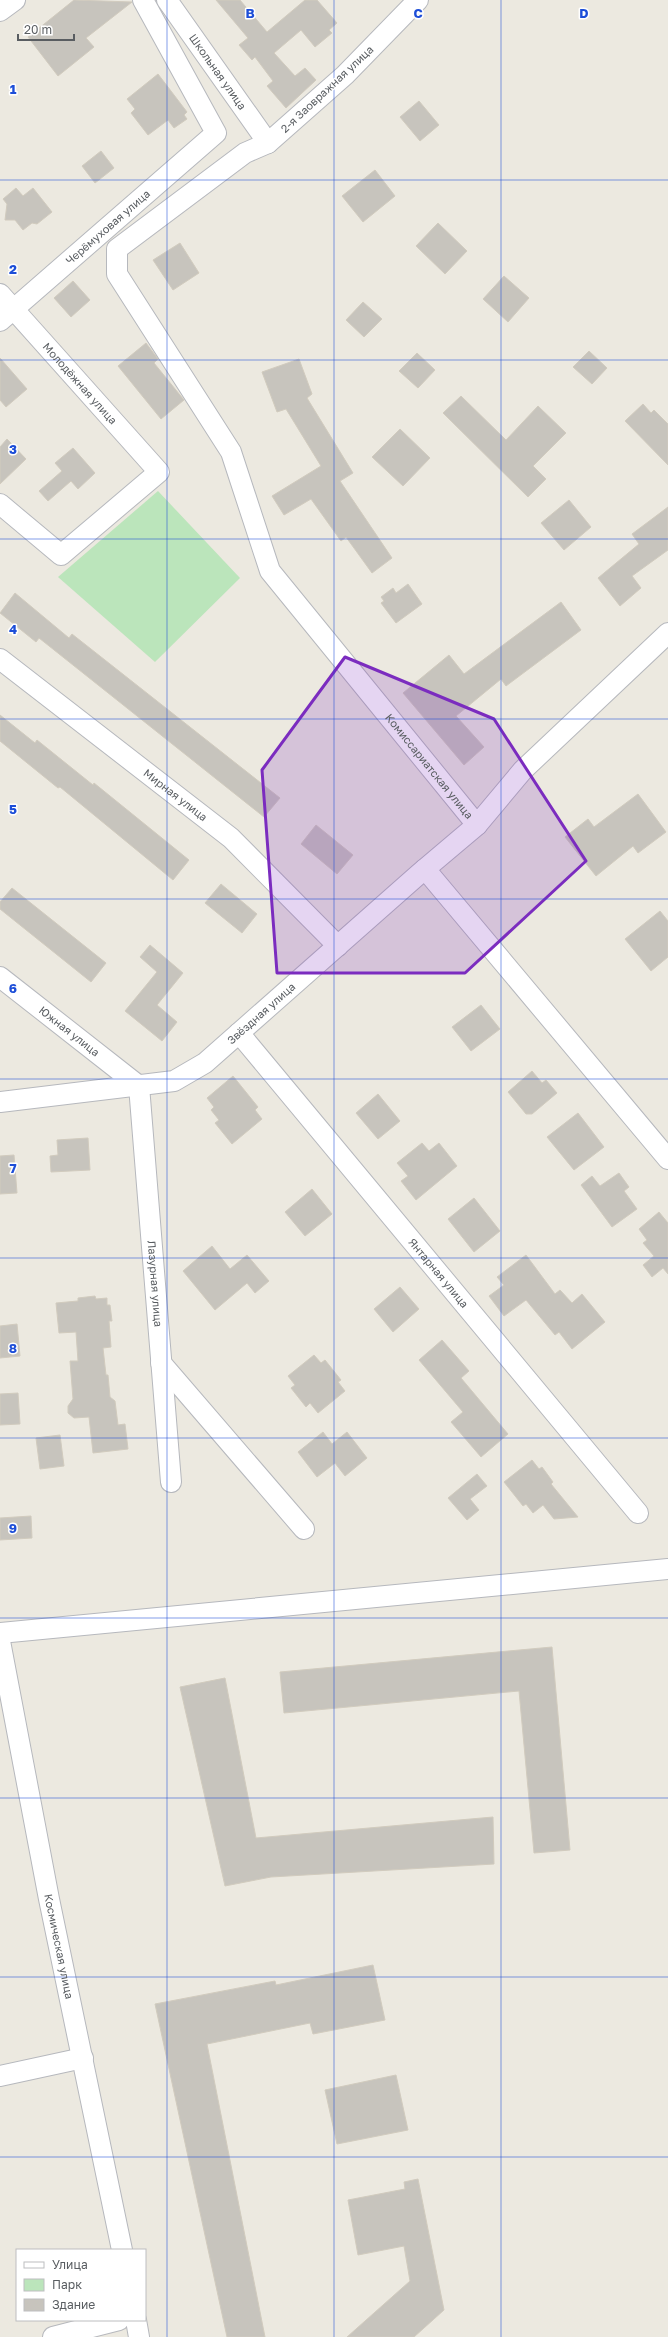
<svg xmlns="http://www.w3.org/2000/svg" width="668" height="2337" viewBox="0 0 668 2337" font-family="'Golos Text',sans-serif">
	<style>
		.green { fill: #bbe5bb }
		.building { fill: #c7c4bd; stroke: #d1cbbe }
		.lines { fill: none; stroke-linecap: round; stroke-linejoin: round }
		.street-casing { stroke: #b6b8bd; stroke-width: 22 }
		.street { stroke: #fff; stroke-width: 20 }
		.marked { fill: #7b2cbf; fill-opacity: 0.2; stroke: #7b2cbf; stroke-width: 3; stroke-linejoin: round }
		.grid { fill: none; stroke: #1d4ed8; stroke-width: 1; stroke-opacity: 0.55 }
		.labels { text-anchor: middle; stroke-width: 3; stroke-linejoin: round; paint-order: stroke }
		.street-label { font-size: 11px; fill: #595d61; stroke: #fff }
		.grid-label { font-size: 13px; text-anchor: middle; font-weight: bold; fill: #1d4ed8; stroke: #fff; stroke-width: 3; stroke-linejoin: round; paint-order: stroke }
	</style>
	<rect width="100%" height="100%" fill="#ece9e0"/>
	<polygon class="green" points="158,491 240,578 155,662 58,577"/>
	<g class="building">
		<polygon points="74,0 132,2 86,38 94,47 58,76 28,37"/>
		<polygon points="216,0 240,0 267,32 305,0 317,0 337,23 329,30 332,33 315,47 301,30 274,53 295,76 305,68 316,80 286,108 267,86 273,81 255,57 252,60 239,45 248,38"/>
		<polygon points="158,74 187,112 184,115 187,119 174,128 168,120 148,135 131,113 135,109 127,99"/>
		<polygon points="419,101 439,125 420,141 400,117"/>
		<polygon points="101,151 114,168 95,183 82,166"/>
		<polygon points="375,170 395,196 363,222 342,196"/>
		<polygon points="16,188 23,196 33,188 52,212 37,224 32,223 23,230 15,220 5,220 7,204 3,199"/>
		<polygon points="438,223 467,251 445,274 416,246"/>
		<polygon points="180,243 199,273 173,290 153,260"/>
		<polygon points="504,276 529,298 508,322 483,299"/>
		<polygon points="73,281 90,300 71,317 54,298"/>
		<polygon points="363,302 382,319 364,337 346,320"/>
		<polygon points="146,343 158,359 154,363 184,400 161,419 118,366"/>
		<polygon points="589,351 607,368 592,384 573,367"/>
		<polygon points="417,353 435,370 418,388 399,371"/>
		<polygon points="0,358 27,389 6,407 0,400"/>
		<polygon points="299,359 312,394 307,398 353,473 340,481 392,558 372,573 346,537 341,541 311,499 284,515 272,496 321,466 286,409 277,412 262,372"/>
		<polygon points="461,396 506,440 538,406 566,433 533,466 546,479 528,497 443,413"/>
		<polygon points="643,404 651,413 654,410 668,424 668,465 625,421"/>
		<polygon points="400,429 430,458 403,486 372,457"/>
		<polygon points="7,439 26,459 0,484 0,447"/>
		<polygon points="73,448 95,473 78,489 71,481 48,501 39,491 62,471 55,463"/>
		<polygon points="569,500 591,527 564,550 541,523"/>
		<polygon points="668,507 668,550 632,576 641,588 620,606 598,578 639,544 632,534"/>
		<polygon points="408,584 422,604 396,623 381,603 384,601 381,597 393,588 396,593"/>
		<polygon points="15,593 69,638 72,634 280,798 264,817 39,638 36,642 0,613"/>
		<polygon points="561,602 581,630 506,686 501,679 456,716 484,747 464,765 403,693 449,655 464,674"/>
		<polygon points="0,715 35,743 37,740 93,785 94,783 189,860 173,880 60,787 58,788 0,741"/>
		<polygon points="638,794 666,832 638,853 633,846 596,876 565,837 588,819 594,827"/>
		<polygon points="316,825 353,855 337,874 301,844"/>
		<polygon points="221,884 257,914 242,933 205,903"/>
		<polygon points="12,888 106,963 91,982 0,909 0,902"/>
		<polygon points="660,911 668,921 668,957 651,971 625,939"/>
		<polygon points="150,945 183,973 157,1005 177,1022 162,1041 125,1011 157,972 140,957"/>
		<polygon points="481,1005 500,1029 471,1051 452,1027"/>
		<polygon points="532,1071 542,1083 546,1080 557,1093 532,1114 526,1114 508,1092"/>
		<polygon points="233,1076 258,1107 255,1110 262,1119 232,1144 215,1123 219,1120 211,1110 214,1107 207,1098"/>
		<polygon points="378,1094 400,1121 378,1139 356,1113"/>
		<polygon points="578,1113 604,1147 574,1170 547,1137"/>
		<polygon points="88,1138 90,1170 51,1172 50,1156 58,1155 57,1140"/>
		<polygon points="422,1143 429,1151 439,1143 457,1166 416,1200 401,1181 408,1176 397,1163"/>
		<polygon points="14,1155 17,1193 0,1194 0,1156"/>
		<polygon points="619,1173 629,1187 624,1191 637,1209 612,1227 581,1185 592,1176 600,1186"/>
		<polygon points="312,1189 332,1214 305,1236 285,1212"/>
		<polygon points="474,1198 500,1231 474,1252 448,1219"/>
		<polygon points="659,1212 668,1223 668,1274 663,1268 652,1277 643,1265 654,1256 643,1243 647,1240 639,1229"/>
		<polygon points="212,1246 230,1269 247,1255 269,1281 255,1293 247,1283 215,1310 183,1271"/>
		<polygon points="526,1255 555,1294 560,1290 572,1303 582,1294 605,1322 572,1349 559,1332 555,1335 526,1300 504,1316 489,1296 504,1285 497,1277"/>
		<polygon points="400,1287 419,1309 393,1332 374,1309"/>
		<polygon points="95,1296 96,1299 107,1298 107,1305 110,1305 112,1321 109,1321 111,1347 103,1348 106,1375 108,1375 110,1397 115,1401 118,1425 125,1424 128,1449 93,1453 89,1417 74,1418 68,1413 68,1406 73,1399 70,1361 78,1361 76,1332 59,1333 56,1303 78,1301 78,1298"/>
		<polygon points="17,1324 20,1356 0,1358 0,1326"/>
		<polygon points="442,1340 469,1371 461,1378 508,1434 481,1457 451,1422 463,1412 419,1360"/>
		<polygon points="314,1355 321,1363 325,1360 341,1380 338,1382 345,1391 318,1413 310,1403 306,1407 291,1388 295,1385 288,1376"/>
		<polygon points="18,1393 20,1424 0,1425 0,1394"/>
		<polygon points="323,1432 332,1444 347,1432 367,1458 345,1476 335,1463 317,1477 298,1452"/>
		<polygon points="60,1435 64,1466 40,1469 36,1438"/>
		<polygon points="532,1460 539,1469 542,1467 553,1482 551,1484 578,1517 554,1519 543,1505 533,1513 526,1504 523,1506 504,1482"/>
		<polygon points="477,1474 487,1486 470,1499 479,1510 467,1520 448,1498"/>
		<polygon points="31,1516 32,1538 0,1540 0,1518"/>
		<polygon points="552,1647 570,1850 534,1853 519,1691 284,1713 280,1672"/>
		<polygon points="225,1678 256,1838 493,1817 494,1864 271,1877 225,1886 180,1687"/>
		<polygon points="373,1965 385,2020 313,2034 310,2023 207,2044 265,2337 227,2337 155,2004 275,1981 276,1985"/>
		<polygon points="396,2075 408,2130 337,2144 325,2090"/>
		<polygon points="418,2179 444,2310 414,2337 347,2337 410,2281 404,2246 358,2255 348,2200 405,2189 404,2182"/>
	</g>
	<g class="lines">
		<g class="street-casing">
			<g id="street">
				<path id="s1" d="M 167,0 L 268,143"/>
				<path id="s2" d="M 418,0 L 345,75 L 268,143 L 245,153 L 117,249 L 117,274 L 231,452 L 270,571 L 477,825 L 523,770 L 668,633"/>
				<polyline points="0,11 15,0"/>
				<path id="s3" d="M 0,294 L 159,472 L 61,555 L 0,504"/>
				<path id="s4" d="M 0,321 L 216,133 L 143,0"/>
				<path id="s5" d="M 0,659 L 231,838 L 338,946"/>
				<polyline points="425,869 668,1159"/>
				<path id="s6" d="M 0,977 L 139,1086 L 171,1482"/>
				<path id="s7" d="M 239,1033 L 638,1513"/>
				<path id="s8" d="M 0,1102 L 174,1081 L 205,1063 L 419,874 L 477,825"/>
				<polyline points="161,1363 304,1529"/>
				<polyline points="0,1633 668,1569"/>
				<path id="s9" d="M 0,1641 L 49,1899 L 122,2250"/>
				<polyline points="0,2076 83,2058"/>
				<polyline points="136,2320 139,2337"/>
				<polyline points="53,2337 119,2320"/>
			</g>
		</g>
		<use href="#street" class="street"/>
	</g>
	<path class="marked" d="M 345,657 L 494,719 L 586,861 L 465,973 L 277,973 L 262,770 Z"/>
	<path class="grid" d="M 167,0 L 167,2337M 334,0 L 334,2337M 501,0 L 501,2337M 0,180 L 668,180M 0,360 L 668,360M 0,539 L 668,539M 0,719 L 668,719M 0,899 L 668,899M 0,1079 L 668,1079M 0,1258 L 668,1258M 0,1438 L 668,1438M 0,1618 L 668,1618M 0,1798 L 668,1798M 0,1977 L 668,1977M 0,2157 L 668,2157"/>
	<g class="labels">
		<g class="street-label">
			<text dy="4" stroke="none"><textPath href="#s1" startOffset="88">Школьная улица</textPath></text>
			<text transform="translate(327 89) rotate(-43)" y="4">2-я Заовражная улица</text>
			<text dy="4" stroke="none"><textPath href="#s4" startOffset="143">Черёмуховая улица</textPath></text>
			<text dy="4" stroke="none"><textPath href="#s3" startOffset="120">Молодёжная улица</textPath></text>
			<text dy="4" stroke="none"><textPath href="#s2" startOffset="1006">Комиссариатская улица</textPath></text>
			<text dy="4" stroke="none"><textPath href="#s5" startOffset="222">Мирная улица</textPath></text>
			<text dy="4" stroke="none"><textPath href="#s8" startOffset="286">Звёздная улица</textPath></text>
			<text dy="4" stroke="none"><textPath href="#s6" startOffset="88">Южная улица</textPath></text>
			<text dy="4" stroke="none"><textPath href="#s7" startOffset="312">Янтарная улица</textPath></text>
			<text dy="4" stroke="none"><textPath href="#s6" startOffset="375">Лазурная улица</textPath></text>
			<text dy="4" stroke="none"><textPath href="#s9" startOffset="311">Космическая улица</textPath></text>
		</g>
	</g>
	<g class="grid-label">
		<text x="250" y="18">B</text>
		<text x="418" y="18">C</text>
		<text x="584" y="18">D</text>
		<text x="13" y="94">1</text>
		<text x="13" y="274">2</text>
		<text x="13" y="454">3</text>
		<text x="13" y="634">4</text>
		<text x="13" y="814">5</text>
		<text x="13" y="993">6</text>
		<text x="13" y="1173">7</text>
		<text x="13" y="1353">8</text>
		<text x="13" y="1533">9</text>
	</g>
	<rect x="16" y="2249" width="130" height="72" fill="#ffffff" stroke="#bdbec0"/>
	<rect x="24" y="2262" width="20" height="6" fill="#ffffff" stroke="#bdbec0"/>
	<text x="52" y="2269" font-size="12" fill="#595d61">Улица</text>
	<rect x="24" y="2279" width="20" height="12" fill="#bbe5bb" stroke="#bdbec0"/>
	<text x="52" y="2289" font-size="12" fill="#595d61">Парк</text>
	<rect x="24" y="2299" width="20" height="12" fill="#c7c4bd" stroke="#bdbec0"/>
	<text x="52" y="2309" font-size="12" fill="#595d61">Здание</text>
	<path d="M18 34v6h56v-6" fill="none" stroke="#595d61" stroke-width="2"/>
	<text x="24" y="34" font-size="12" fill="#595d61" stroke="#ffffff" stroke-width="3" paint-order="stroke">20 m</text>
</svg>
